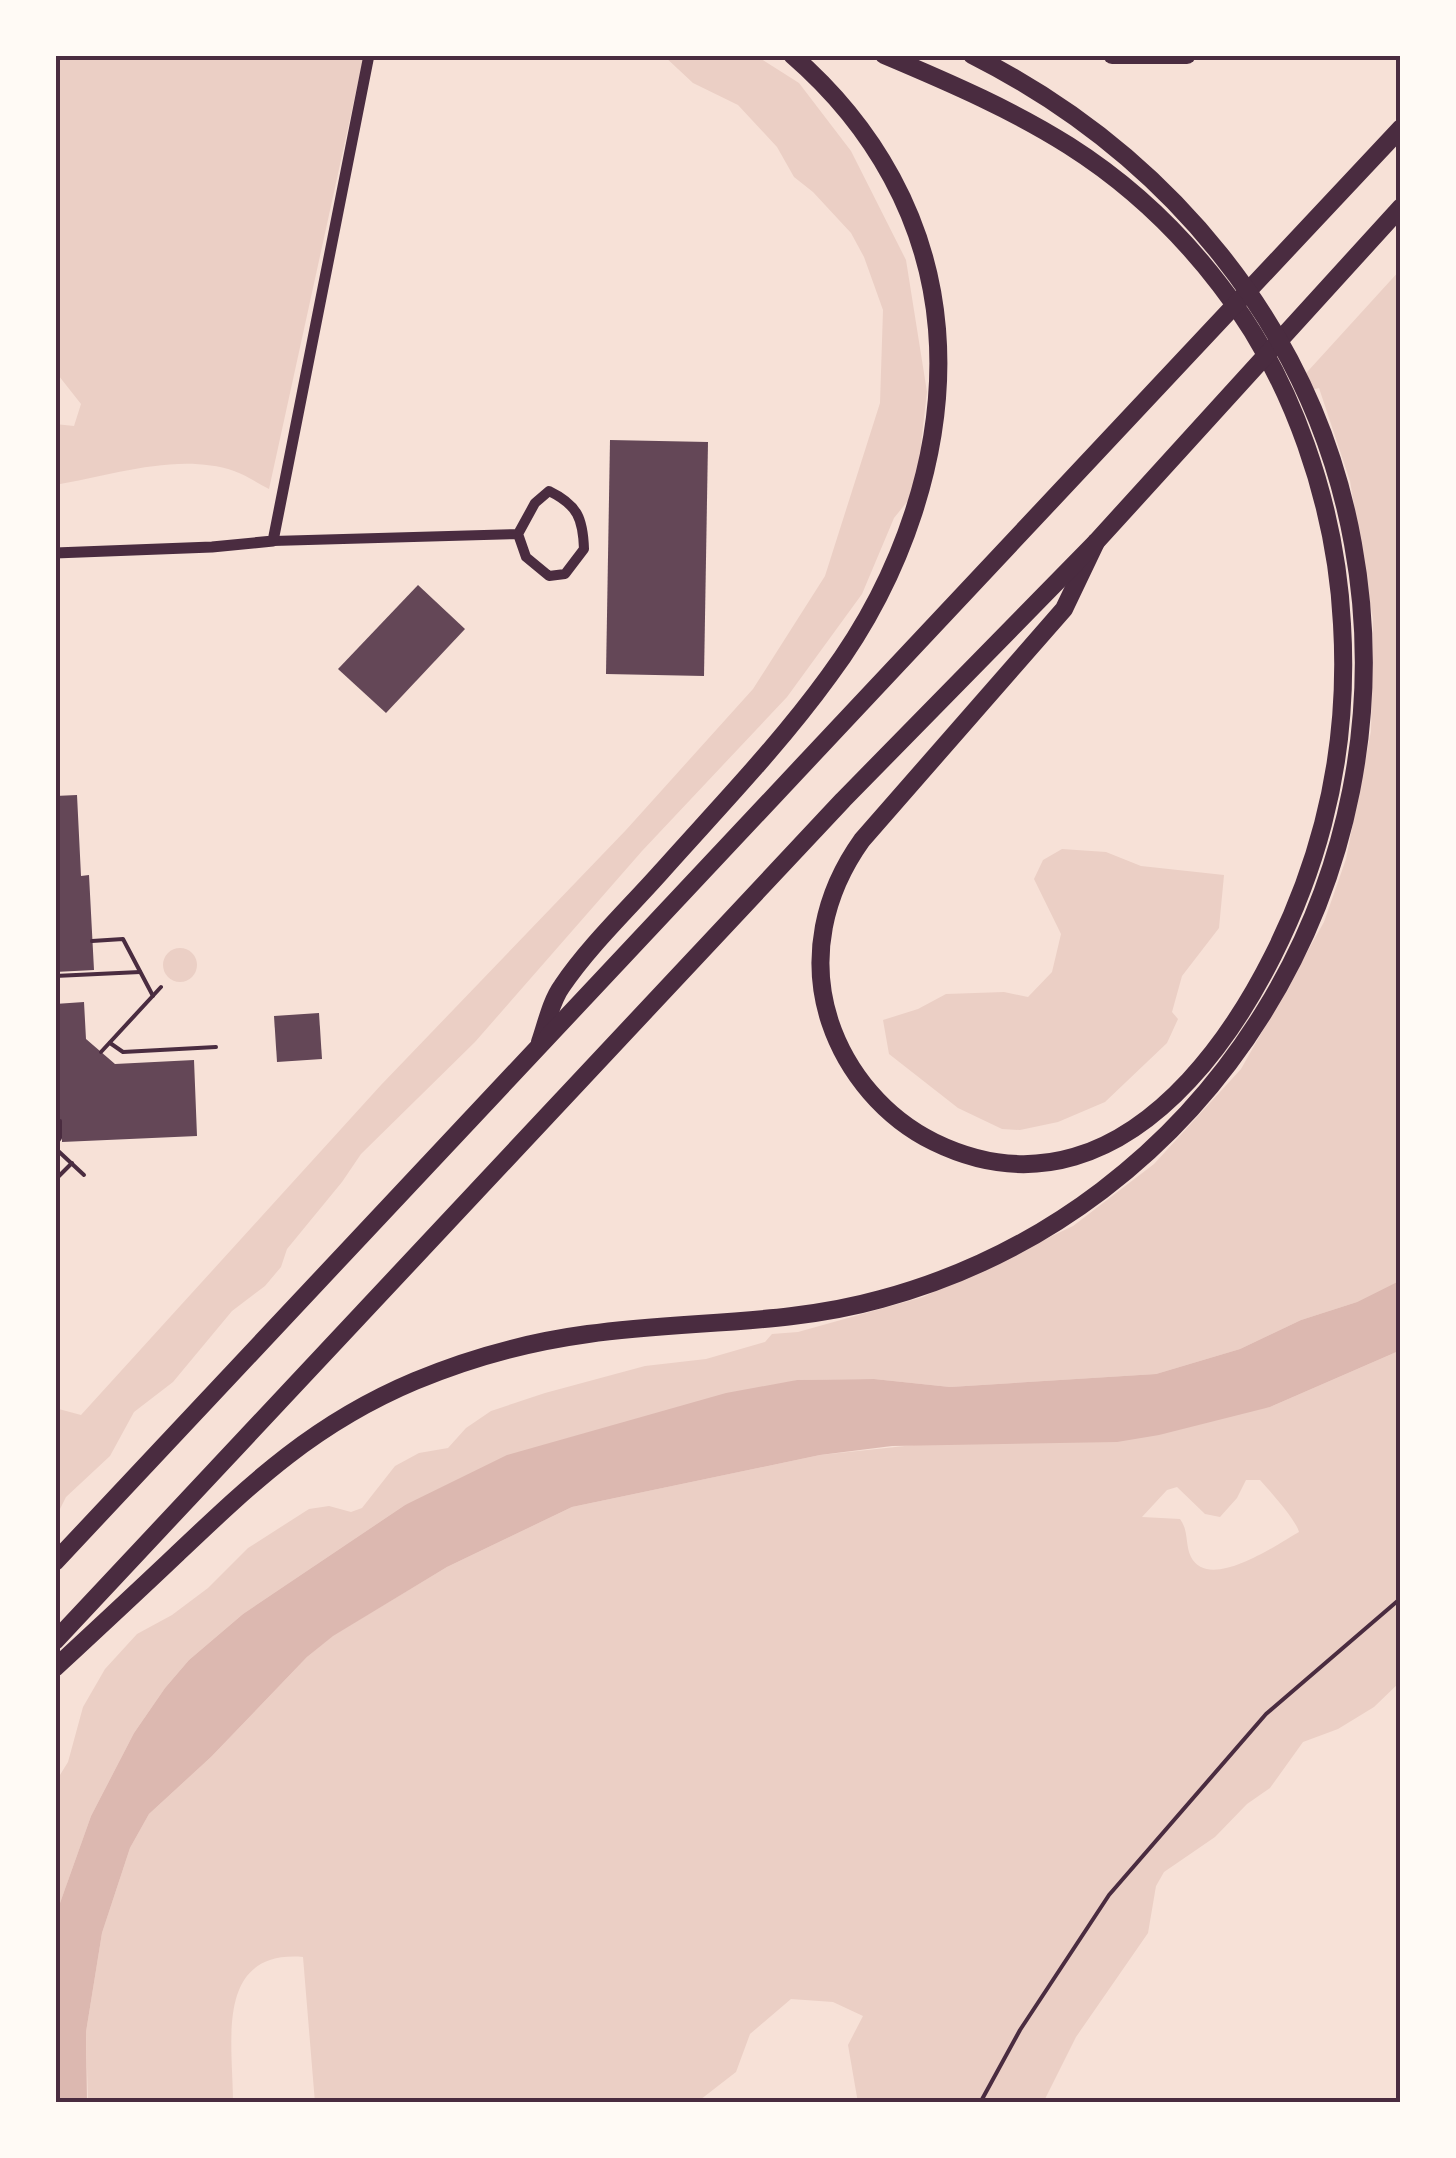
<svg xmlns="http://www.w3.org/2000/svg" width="1456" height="2158" viewBox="0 0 1456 2158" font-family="'PT Sans',sans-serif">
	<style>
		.green { fill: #ebcfc5; fill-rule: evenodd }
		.water { fill: #dcb8b0 }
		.building { fill: #644757 }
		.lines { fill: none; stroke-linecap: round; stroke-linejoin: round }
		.path { stroke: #4a2c40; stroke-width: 4 }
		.minor { stroke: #4a2c40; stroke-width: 10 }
		.tertiary { stroke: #4a2c40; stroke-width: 11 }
		.motorway { stroke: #4a2c40; stroke-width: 18 }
		.neatline { fill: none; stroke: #4a2c40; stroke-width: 4 }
	</style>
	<rect width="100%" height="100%" fill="#f7e1d7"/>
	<g class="green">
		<path d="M 55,55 L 364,55 L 269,489 C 257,483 246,475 234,471 C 177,452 112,476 55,485 L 55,424 L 74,426 L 81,404 L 55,371 Z"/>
		<polygon points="663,55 755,55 799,83 851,151 906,260 927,392 921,444 922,464 915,492 894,518 862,594 787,697 642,851 475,1042 361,1154 342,1182 287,1249 281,1267 265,1286 232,1311 173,1382 134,1412 110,1456 66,1497 55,1519 55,1408 81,1415 381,1085 626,830 753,689 825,576 880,403 883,310 864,257 851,233 813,192 794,177 777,147 738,105 693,83"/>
		<polygon points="1401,269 1401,1280 1357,1302 1301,1320 1240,1349 1156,1374 950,1387 874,1379 797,1380 405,1505 243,1614 189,1660 165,1688 134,1733 91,1816 55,1917 55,1783 68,1762 83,1707 105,1669 137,1634 172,1615 208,1588 248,1548 309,1509 329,1506 351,1512 362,1508 395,1466 419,1453 448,1448 466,1428 491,1411 545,1393 645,1366 706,1359 765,1342 772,1334 798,1332 923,1297 1073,1226 1154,1164 1241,1069 1324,922 1346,859 1371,731 1373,620 1350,481 1319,388 1304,392 1298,382"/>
		<polygon points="1062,849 1106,852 1141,866 1224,875 1219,928 1182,976 1172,1012 1178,1019 1167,1043 1105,1102 1058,1122 1020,1130 1002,1129 958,1108 889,1054 883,1020 918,1009 946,994 1004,992 1028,997 1052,972 1061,934 1034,879 1043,860"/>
		<circle cx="180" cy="965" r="17"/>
		<path d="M 1401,1350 L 1401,1681 L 1374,1707 L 1338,1729 L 1303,1742 L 1270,1788 L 1247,1804 L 1215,1837 L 1164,1872 L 1156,1886 L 1148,1933 L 1076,2037 L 1043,2103 L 858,2103 L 848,2045 L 863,2016 L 833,2002 L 791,1999 L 750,2034 L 736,2072 L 696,2103 L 315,2103 L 303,1957 C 214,1950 233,2042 233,2103 L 88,2103 L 86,2032 L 102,1933 L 130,1848 L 149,1814 L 211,1757 L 307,1657 L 332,1636 L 447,1567 L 572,1507 L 820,1455 L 1270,1407 ZM 1246,1480 L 1260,1480 C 1270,1491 1296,1520 1299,1532 C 1276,1545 1209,1592 1191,1557 C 1185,1545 1189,1531 1180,1519 L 1142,1517 L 1167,1490 L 1177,1487 L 1205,1514 L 1220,1517 L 1237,1498 Z"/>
	</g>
	<polygon class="water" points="1401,1280 1401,1350 1270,1407 1159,1435 1117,1442 892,1446 820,1455 572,1507 447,1567 333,1636 307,1657 211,1757 149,1814 130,1848 102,1933 86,2032 87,2103 55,2103 55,1917 91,1816 134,1733 165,1688 189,1660 243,1614 405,1505 507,1455 726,1393 797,1380 874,1379 950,1387 1156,1374 1240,1349 1301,1320 1357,1302"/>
	<g class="building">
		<polygon points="610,440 708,442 704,676 606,674"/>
		<polygon points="418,585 465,629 386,713 338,669"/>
		<polygon points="77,795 81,876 89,875 94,970 55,972 55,796"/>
		<polygon points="84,1002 86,1039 115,1064 194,1060 197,1136 62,1142 62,1123 55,1117 55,1004"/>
		<polygon points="319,1013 322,1059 277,1062 274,1016"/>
	</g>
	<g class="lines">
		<g class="path">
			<polyline points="92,941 123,939 153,996"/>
			<polyline points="55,976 140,972"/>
			<polyline points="110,1043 123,1052 216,1047"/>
			<polyline points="101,1052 161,987"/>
			<polyline points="55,1145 60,1138 60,1121"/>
			<polyline points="55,1148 84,1175"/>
			<polyline points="55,1180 72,1163"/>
			<polyline points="55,1200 57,1202"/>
			<polyline points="980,2103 1020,2030 1109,1895 1266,1714 1401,1598"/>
		</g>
		<path class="minor" d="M 273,541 L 518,534 L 526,557 L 549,576 L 565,574 L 584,549 C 583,519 578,505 549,491 L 535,503 L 518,534"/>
		<polyline class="tertiary" points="55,553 212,547 273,541 369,55"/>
		<g class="motorway">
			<path d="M 884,55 C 1024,114 1125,161 1220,285 C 1293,378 1336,506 1342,624 C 1346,691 1340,759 1323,824 C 1281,985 1137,1241 934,1142 C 885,1118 847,1073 830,1022 C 809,958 824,893 862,840 L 1064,609 L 1096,542"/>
			<polyline points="1112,55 1187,55"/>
			<path d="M 540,1042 C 546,1025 551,1001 562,986 C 589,946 629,908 661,872 C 718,808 779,745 829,676 C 901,579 947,451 937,329 C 928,220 874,126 792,55"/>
			<polyline points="55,1562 1401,128"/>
			<polyline points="55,1641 843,800 1096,542 1401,207"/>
			<path d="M 55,1668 C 96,1630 137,1592 177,1554 C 254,1481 315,1423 415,1381 C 470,1358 529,1342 588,1334 C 686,1320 785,1326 881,1299 C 1210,1210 1414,877 1353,544 C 1314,327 1166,153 972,55"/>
		</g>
	</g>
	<rect width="1456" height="2158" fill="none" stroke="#fffaf5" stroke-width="115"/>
	<rect x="58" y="58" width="1340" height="2042" class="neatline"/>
</svg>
